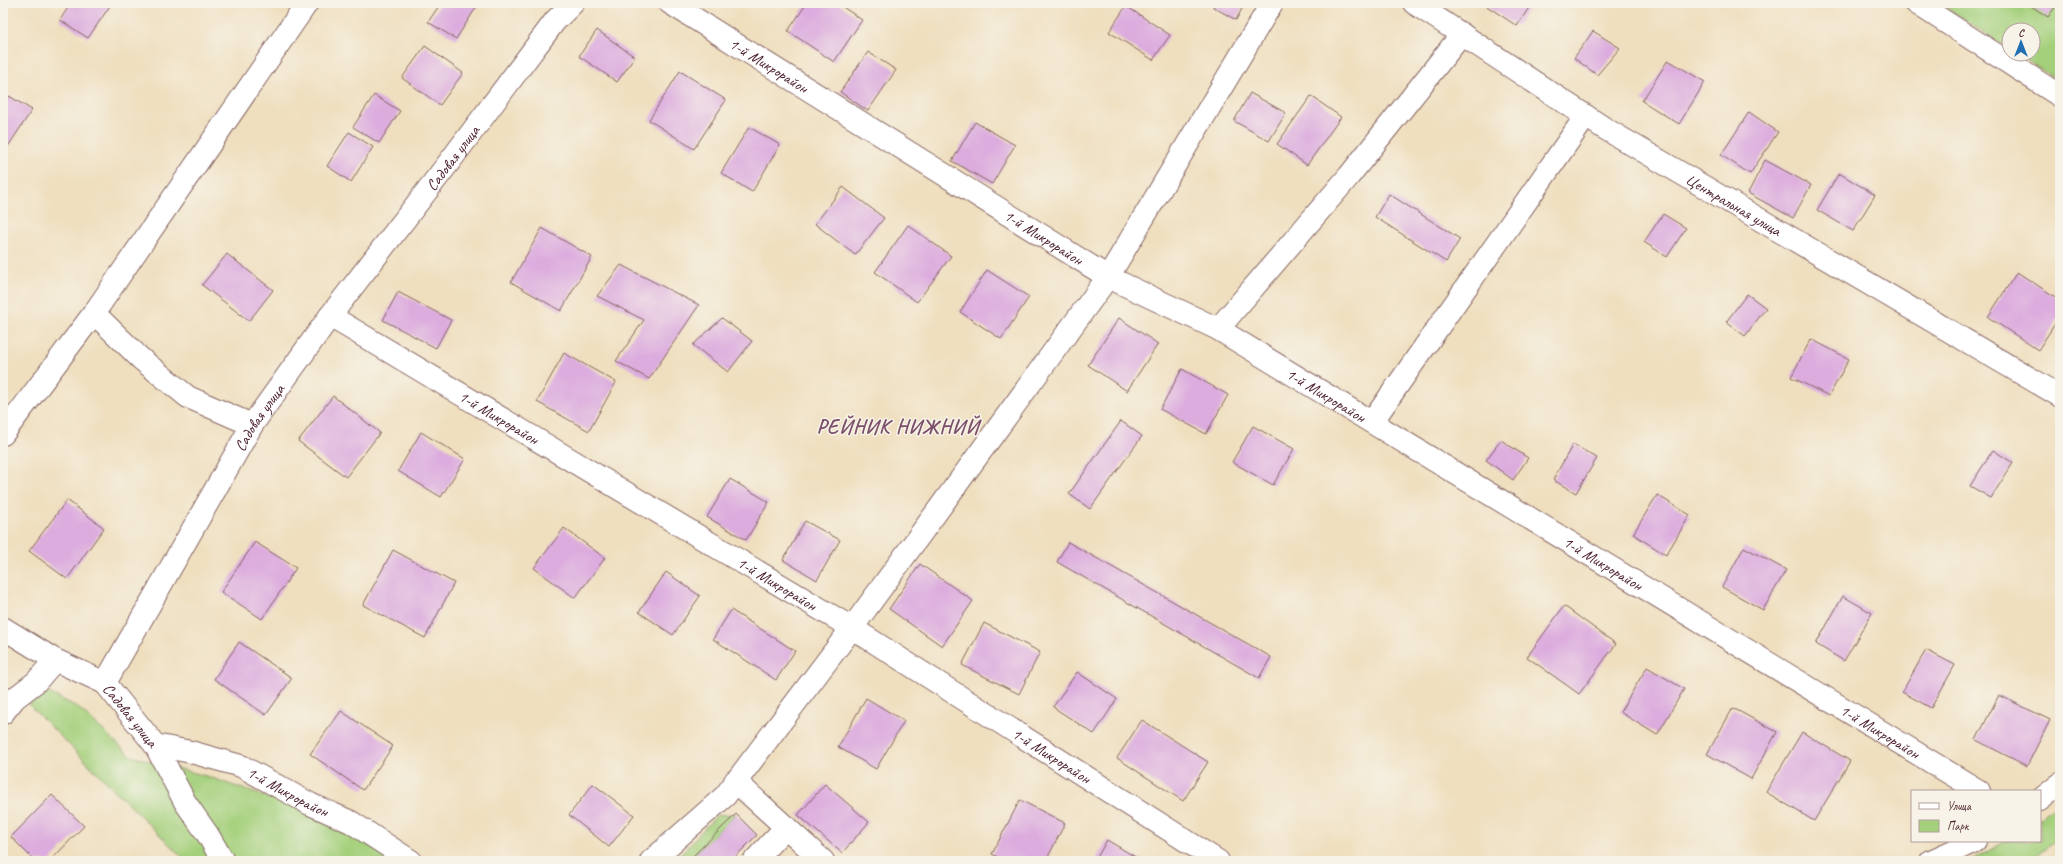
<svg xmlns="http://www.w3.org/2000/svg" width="2063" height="864" viewBox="0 0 2063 864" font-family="Caveat,sans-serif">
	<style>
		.green { fill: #a4d07c; stroke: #777854 }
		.building { fill: #dcacde }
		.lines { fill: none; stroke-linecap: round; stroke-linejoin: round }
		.minor-casing { stroke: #84625f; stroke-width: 24 }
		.minor { stroke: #fff; stroke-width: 22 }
		.labels { text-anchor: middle; stroke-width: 3; stroke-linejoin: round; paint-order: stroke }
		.street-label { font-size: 16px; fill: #4a1f2b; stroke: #f7f3e8 }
		.district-label { font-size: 20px; font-weight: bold; letter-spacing: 1px; fill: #7d506a; stroke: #f7f3e8 }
	</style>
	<rect width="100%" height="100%" fill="#f7f3e8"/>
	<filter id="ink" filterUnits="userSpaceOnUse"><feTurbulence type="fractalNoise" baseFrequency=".025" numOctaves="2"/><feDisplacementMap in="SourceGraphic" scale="8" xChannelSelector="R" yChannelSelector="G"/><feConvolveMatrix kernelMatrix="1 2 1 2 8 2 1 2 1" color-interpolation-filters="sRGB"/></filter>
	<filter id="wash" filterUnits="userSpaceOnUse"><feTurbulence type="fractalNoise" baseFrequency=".012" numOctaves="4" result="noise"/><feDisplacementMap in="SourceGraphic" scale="16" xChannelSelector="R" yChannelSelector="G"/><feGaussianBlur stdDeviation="0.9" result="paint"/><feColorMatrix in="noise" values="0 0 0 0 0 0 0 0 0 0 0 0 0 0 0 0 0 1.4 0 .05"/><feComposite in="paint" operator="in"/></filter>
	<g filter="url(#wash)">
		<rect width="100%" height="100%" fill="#efdfbf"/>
		<g class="green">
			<polygon points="1940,3 2060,3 2060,82 2017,54 2033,54 2033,30 2009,30 2009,49"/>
			<polygon points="45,691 77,707 131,756 206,776 303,810 346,832 395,861 186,861 28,704"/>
			<polygon points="2060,803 2060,837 2030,861 1971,861 2006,841 2040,841 2040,819"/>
			<polygon points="736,814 688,861 674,861 717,815"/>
		</g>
		<g id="blocks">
			<g class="building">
				<polygon points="71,3 112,3 88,38 60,20"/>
				<polygon points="441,3 479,3 456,39 428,22"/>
				<polygon points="807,3 837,3 862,20 834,62 788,31"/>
				<polygon points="1215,3 1245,3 1236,20 1213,7"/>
				<polygon points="1482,3 1532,3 1517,26"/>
				<polygon points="2034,3 2058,3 2048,17 2031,6"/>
				<polygon points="1126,6 1170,35 1153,60 1109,32"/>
				<polygon points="597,30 635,57 617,82 579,56"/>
				<polygon points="1593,31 1620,48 1597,75 1574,58"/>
				<polygon points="425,46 463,73 440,105 402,78"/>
				<polygon points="868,52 896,70 868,111 840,92"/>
				<polygon points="1668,60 1705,82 1679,124 1642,101"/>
				<polygon points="680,71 726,100 694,149 649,120"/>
				<polygon points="1250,93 1286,113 1269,141 1234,121"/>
				<polygon points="374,95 400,111 379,143 353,127"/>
				<polygon points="9,96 32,110 3,154 3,105"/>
				<polygon points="1311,96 1341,117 1307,165 1277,144"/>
				<polygon points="1749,112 1778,132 1750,174 1721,155"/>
				<polygon points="975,122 1015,145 992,184 952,161"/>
				<polygon points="749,127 780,145 752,192 721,173"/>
				<polygon points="349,132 373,147 351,182 327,166"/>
				<polygon points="1765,160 1811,185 1793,218 1748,193"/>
				<polygon points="1839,173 1875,195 1853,231 1817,210"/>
				<polygon points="843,187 884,218 855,255 815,224"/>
				<polygon points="1389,194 1460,239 1446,262 1375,217"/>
				<polygon points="1663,214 1686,228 1667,257 1644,242"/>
				<polygon points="908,225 951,256 917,302 875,272"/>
				<polygon points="542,228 592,257 561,311 511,282"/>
				<polygon points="227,254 273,290 249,321 202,285"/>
				<polygon points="621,265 699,305 649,379 616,361 644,320 597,296"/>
				<polygon points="987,270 1029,297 1001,339 960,312"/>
				<polygon points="2017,272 2060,300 2060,316 2038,350 1988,317"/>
				<polygon points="398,292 451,320 436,348 383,320"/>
				<polygon points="1747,294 1766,308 1745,336 1726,322"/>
				<polygon points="722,318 752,341 728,372 693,345"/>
				<polygon points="1119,318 1158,344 1127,391 1088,365"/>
				<polygon points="1811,339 1849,359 1829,396 1791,377"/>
				<polygon points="564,353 616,382 589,431 537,402"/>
				<polygon points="1182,369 1228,395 1206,434 1160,409"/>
				<polygon points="333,396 380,433 346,477 298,441"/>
				<polygon points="1121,421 1142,436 1090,509 1069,494"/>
				<polygon points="1253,426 1294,449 1273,485 1232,462"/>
				<polygon points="421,432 465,459 441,497 398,471"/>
				<polygon points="1501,440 1528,458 1513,480 1486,460"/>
				<polygon points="1573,444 1597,458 1576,493 1553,480"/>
				<polygon points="1993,450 2013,463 1991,498 1970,486"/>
				<polygon points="730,479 769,502 746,540 707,517"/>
				<polygon points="1657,495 1690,515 1666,555 1633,534"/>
				<polygon points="67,500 104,528 67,579 29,551"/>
				<polygon points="805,521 840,540 817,580 783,560"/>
				<polygon points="564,528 605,558 575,598 534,568"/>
				<polygon points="255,542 296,568 262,619 221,592"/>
				<polygon points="1068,542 1271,657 1259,678 1057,562"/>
				<polygon points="1744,547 1786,570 1763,610 1722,587"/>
				<polygon points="393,550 454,583 425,638 363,605"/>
				<polygon points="920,564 973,601 942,646 889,609"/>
				<polygon points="666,572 700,596 673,635 639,612"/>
				<polygon points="1843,596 1872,613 1844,661 1816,644"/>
				<polygon points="1564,606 1616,644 1579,694 1527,657"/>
				<polygon points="731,610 795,651 776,680 713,639"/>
				<polygon points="984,623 1040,652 1019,694 962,665"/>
				<polygon points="239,642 292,678 266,715 214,679"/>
				<polygon points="1926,650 1955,665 1931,708 1902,692"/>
				<polygon points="1647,667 1684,689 1657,735 1620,712"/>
				<polygon points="1077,672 1117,699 1094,734 1053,707"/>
				<polygon points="1999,695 2050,720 2027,766 1976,740"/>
				<polygon points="866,698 904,721 876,769 838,747"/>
				<polygon points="1733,708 1777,732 1751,779 1707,754"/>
				<polygon points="341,711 393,746 363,790 310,754"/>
				<polygon points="1142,720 1208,762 1183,801 1117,758"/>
				<polygon points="1802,732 1850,761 1814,821 1766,792"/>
				<polygon points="593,784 634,815 609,847 569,815"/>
				<polygon points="825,784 869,822 842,853 798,815"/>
				<polygon points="52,795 84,826 50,861 35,861 11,837"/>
				<polygon points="1020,800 1065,823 1046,861 1005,861 992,854"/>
				<polygon points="736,814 757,835 731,861 688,861"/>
				<polygon points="1107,840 1142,861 1095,861"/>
			</g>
		</g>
	</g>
	<g filter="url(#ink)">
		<use href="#blocks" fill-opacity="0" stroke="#84625f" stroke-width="1"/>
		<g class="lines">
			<g class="minor-casing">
				<g id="minor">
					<path id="s1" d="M 670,3 L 1108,277 L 1218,329 L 1979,791"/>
					<path id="s2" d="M 1414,3 L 1604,128 L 2060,396"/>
					<polyline points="1916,3 2060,96"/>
					<polyline points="94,313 141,359 188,397 252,425"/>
					<path id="s3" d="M 330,316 L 852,628 L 1218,861"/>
					<polyline points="1218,329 1349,176 1462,34"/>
					<polyline points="1372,422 1586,116"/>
					<polyline points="3,434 94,313 307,3"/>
					<path id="s4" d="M 3,628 L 55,660 L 105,683 L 155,745 L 185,802 L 208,835 L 223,861"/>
					<path id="s5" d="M 105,683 L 252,425 L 330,316 L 450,161 L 555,21 L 573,3"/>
					<polyline points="3,713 15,698 36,682 55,660"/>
					<path id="s6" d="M 155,745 L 191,752 L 241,766 L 310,804 L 351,822 L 411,861"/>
					<polyline points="735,781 823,861"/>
					<polyline points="2040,800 2060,784"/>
					<polyline points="651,861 725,796 852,628 1108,277 1272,3"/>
					<polyline points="754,861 786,827"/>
					<polyline points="1931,861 1975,841"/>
				</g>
			</g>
			<use href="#minor" class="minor"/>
		</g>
	</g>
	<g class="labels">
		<g class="street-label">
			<text dy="6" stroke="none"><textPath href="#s1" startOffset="117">1-й Микрорайон</textPath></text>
			<text dy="6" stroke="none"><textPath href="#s5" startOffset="631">Садовая улица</textPath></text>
			<text dy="6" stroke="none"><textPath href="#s2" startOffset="378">Центральная улица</textPath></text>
			<text dy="6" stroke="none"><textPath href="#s1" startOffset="441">1-й Микрорайон</textPath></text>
			<text dy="6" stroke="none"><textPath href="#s1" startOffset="765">1-й Микрорайон</textPath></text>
			<text dy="6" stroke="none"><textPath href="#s3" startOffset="197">1-й Микрорайон</textPath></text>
			<text dy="6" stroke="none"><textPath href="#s5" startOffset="307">Садовая улица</textPath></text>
			<text dy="6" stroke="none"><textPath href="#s1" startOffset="1089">1-й Микрорайон</textPath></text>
			<text dy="6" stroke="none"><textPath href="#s3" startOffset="521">1-й Микрорайон</textPath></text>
			<text dy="6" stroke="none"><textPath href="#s4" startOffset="157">Садовая улица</textPath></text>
			<text dy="6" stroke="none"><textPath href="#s1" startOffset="1413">1-й Микрорайон</textPath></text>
			<text dy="6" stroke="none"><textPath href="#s3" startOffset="845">1-й Микрорайон</textPath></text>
			<text dy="6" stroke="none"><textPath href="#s6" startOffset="142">1-й Микрорайон</textPath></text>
		</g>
		<g class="district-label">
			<text x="898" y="433">РЕЙНИК НИЖНИЙ</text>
		</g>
	</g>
	<rect width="2063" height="864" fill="none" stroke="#f7f3e8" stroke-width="16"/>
	<rect x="1911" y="790" width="130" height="52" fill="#f7f3e8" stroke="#b29e9c"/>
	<rect x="1919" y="803" width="20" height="6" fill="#ffffff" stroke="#b29e9c"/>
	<text x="1947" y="810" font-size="12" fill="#4a1f2b">Улица</text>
	<rect x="1919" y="820" width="20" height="12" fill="#a4d07c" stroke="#b29e9c"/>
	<text x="1947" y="830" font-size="12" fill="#4a1f2b">Парк</text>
	<g transform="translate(2021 42)"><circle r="19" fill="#f7f3e8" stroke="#b29e9c"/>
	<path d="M0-3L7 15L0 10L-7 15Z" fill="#1f6fb2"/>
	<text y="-6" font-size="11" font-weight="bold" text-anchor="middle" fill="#4a1f2b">С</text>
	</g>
</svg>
